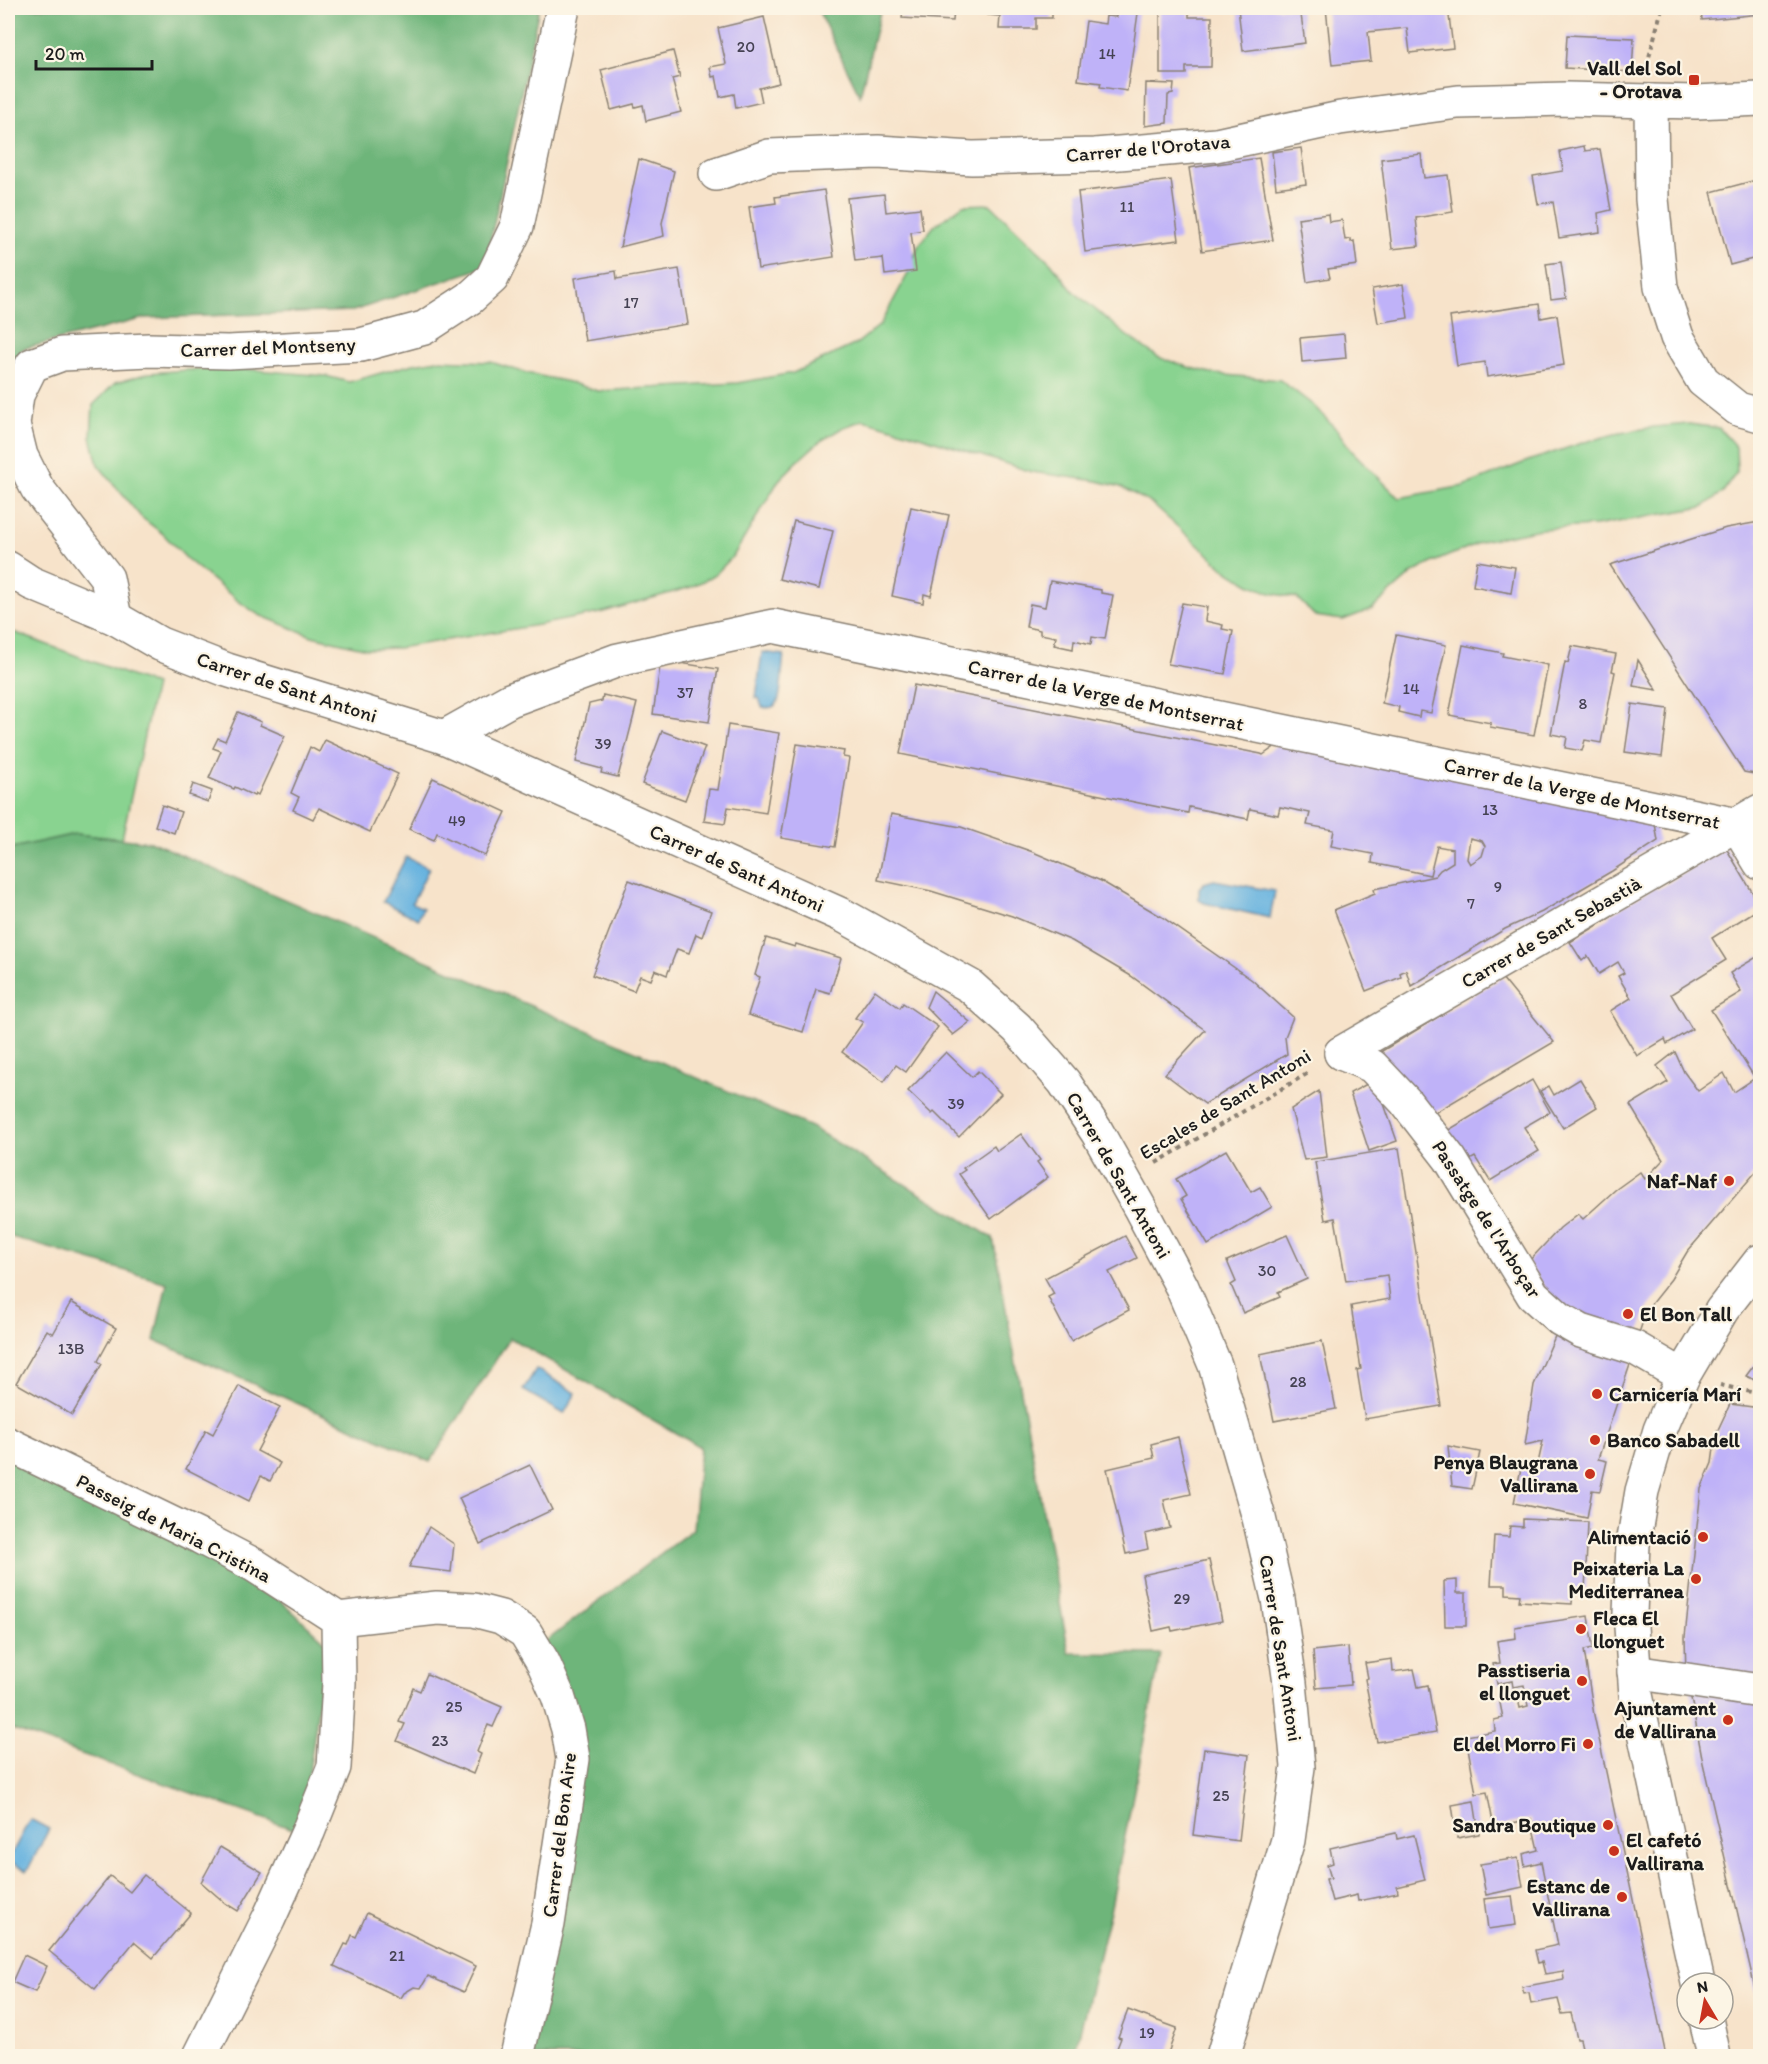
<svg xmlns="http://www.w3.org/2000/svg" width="1768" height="2064" viewBox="0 0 1768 2064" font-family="Itim,sans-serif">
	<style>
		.green { fill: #89d390; stroke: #527856; stroke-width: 1.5 }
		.forest { fill: #6eb57a; stroke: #45684b; stroke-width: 1.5 }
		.water { fill: #66b2df; stroke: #41677e; stroke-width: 1.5 }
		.building { fill: #bfb2f8; fill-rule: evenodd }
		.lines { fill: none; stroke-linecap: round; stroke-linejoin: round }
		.minor-casing { stroke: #8a8073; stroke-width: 36 }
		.path { stroke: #8a8073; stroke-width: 4; stroke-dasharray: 4.5 4.5; stroke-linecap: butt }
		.minor { stroke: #fff; stroke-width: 33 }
		.poi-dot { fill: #c8321e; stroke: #fcf5e5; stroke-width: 2 }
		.labels { text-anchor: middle; stroke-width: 4.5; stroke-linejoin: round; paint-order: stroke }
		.number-label { font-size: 16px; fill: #454253 }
		.poi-label { font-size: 20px; font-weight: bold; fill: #1c1c1c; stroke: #fcf5e5; text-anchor: end }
		.street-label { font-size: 20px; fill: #1c1c1c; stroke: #fcf5e5 }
	</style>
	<rect width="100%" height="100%" fill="#fcf5e5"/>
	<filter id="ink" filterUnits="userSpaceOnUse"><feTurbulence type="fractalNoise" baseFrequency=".0167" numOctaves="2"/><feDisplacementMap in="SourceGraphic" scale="12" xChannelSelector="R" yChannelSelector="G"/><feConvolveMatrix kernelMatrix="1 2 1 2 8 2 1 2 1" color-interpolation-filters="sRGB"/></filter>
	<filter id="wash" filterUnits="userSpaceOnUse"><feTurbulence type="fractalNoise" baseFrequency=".008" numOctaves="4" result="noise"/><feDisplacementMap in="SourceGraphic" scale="24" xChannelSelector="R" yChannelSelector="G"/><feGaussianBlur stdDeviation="1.35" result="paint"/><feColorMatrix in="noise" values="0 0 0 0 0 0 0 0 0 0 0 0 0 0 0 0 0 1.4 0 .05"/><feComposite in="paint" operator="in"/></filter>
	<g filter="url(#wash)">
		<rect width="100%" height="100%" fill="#f7e3ca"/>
		<g class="green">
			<polygon points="990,204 1051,263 1073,291 1126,335 1158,357 1188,367 1215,374 1280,380 1313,405 1337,430 1351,450 1399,498 1464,486 1528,461 1585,442 1615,434 1654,427 1689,424 1719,428 1736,447 1737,472 1723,492 1703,507 1595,526 1540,529 1486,540 1436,561 1414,572 1372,609 1343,620 1315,616 1297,598 1270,593 1249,584 1226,570 1151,503 1121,487 1097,481 1032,472 907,432 863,420 842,428 819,442 801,458 779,480 734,555 715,575 691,587 600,613 538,625 398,648 367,649 312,636 259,615 238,601 187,559 163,534 141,517 98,465 91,437 93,405 115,383 149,373 187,370 234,368 268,371 326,376 349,382 413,364 437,360 491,362 526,373 569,382 598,391 737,383 793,373 856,344 880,325 910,270 918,246 934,226 963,205"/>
			<polygon points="8,630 155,685 122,839 75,834 8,849"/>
		</g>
		<g class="forest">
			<polygon points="8,8 539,8 485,267 353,311 145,318 22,349 8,407"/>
			<polygon points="817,8 881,8 860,96"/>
			<polygon points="75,834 152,842 811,1127 993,1238 1069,1653 1161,1654 1111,1907 1074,2056 526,2056 580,1750 541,1645 693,1529 700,1447 510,1338 430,1462 154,1340 167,1283 8,1236 8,849"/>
			<polygon points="8,1446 219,1544 327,1643 301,1832 8,1728 8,1668 12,1628 8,1627"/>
		</g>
		<g class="water">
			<path d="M 762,652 L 784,655 C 782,665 782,693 778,701 C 776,707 769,709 762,707 L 759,698 L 756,698 Z"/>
			<polygon points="406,857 429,868 412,903 423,908 418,919 383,902"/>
			<polygon points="1214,880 1275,891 1270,918 1204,903 1199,900 1199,888 1204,883"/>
			<polygon points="536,1369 576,1393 564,1414 523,1390"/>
			<polygon points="30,1819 49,1829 27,1871 8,1861"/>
		</g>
		<g id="blocks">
			<g class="building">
				<polygon points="903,8 954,8 953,21 902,18"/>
				<polygon points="988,8 1052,8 1052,18 1036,18 1036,29 999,29 1000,16 988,15"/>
				<polygon points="1238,8 1300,8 1305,43 1243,51"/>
				<polygon points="1326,8 1448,8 1453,48 1410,53 1407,28 1368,32 1371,61 1332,65"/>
				<polygon points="1701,8 1760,8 1760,14 1702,20"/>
				<polygon points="1117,10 1138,13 1127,91 1100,87 1101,83 1078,80 1086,21 1105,24 1106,16 1116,17"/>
				<polygon points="1160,10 1189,10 1189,17 1212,17 1211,67 1186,67 1186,74 1160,74"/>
				<polygon points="764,17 779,83 759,88 762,102 736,108 734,94 720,97 716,76 712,77 710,67 726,64 718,28"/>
				<polygon points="1567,35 1634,38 1632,72 1565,68"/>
				<polygon points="673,51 680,77 672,79 681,112 646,121 643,105 635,107 634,104 611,110 601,70"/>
				<polygon points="1146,83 1174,84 1173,94 1168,95 1167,123 1145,126"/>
				<polygon points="1584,146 1585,151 1600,149 1611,210 1598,213 1600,232 1559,238 1553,202 1538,204 1533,176 1563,171 1560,151"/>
				<polygon points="1301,148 1306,184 1276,188 1272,152"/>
				<polygon points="1421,154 1424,178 1448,175 1453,212 1416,218 1419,246 1392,249 1381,159"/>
				<polygon points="1259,158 1273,240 1202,251 1189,168"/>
				<polygon points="639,159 674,171 662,223 664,236 620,247"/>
				<polygon points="1760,179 1760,257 1730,265 1711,192"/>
				<polygon points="1171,180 1179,240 1085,252 1078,192"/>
				<polygon points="824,190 834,257 758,269 749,207 776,203 775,197"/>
				<polygon points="884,194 886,212 920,208 923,230 911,232 916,271 885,275 883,258 855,261 847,198"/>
				<polygon points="1328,214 1329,222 1342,220 1345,240 1351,239 1351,242 1354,241 1357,265 1328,269 1330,278 1307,282 1298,218"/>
				<polygon points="1561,262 1566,298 1551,300 1546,264"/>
				<polygon points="679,269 688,324 585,341 575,278 616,271 617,279"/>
				<polygon points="1403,284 1408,318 1378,323 1372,289"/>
				<polygon points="1539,304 1541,318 1557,315 1564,365 1487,377 1485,362 1457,366 1450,317"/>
				<polygon points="1344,334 1346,358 1302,362 1300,338"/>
				<polygon points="911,507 949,515 931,596 924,594 923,603 892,596"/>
				<polygon points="794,521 833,531 819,589 779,579"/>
				<polygon points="1759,522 1760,524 1760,775 1744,772 1610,565 1726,528"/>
				<polygon points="1477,561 1515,567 1511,593 1473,586"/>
				<polygon points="1050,581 1101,590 1101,593 1113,595 1105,639 1092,637 1091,644 1074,640 1073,649 1054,645 1056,637 1040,634 1040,630 1026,627 1030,604 1045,607"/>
				<polygon points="1182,603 1207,607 1205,621 1223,625 1222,629 1233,631 1225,674 1168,664"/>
				<polygon points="1396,635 1446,645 1431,713 1420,711 1419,717 1398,712 1399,707 1382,703"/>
				<polygon points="1463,645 1503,653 1502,656 1548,665 1534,735 1490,727 1491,723 1449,715"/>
				<polygon points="1572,646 1616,654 1612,671 1615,672 1601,743 1585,740 1582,751 1565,748 1567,737 1551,734 1565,662 1568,663"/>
				<polygon points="661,660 718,669 709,722 653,714"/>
				<polygon points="1638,660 1657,690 1633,686"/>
				<path d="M 914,685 L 1261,754 L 1263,755 L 1290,736 L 1652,807 L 1658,841 L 1612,871 L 1542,912 L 1505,929 L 1411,986 L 1406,970 L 1400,973 L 1401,977 L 1366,991 L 1334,910 L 1375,893 L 1374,889 L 1435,876 L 1440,870 L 1453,862 L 1453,849 L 1437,846 L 1430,875 L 1372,863 L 1373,854 L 1331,846 L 1334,830 L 1307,825 L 1310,813 L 1280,807 L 1278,815 L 1250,809 L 1248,819 L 1189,807 L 1188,813 L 900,754 ZM 1470,838 L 1482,841 L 1485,846 L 1482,856 L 1470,864 L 1467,859 Z"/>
				<polygon points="603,695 637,703 618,777 601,773 602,769 576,762 589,704 602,701"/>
				<polygon points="1632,704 1668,709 1662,757 1625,752"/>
				<polygon points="238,712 261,722 260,725 285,736 258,795 255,793 254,796 235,787 234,789 209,778 221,751 213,748 218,738 225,741"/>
				<polygon points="728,725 779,733 766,813 728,807 725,824 704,821 709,789 718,790"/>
				<polygon points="662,731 705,747 685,800 642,784"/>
				<polygon points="325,740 398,774 370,832 319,808 313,819 293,810 299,797 291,793 310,747 319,752"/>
				<polygon points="797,744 844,751 843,757 849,758 835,847 781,838"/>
				<polygon points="433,778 506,812 485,856 437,833 434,840 409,829"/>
				<polygon points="193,784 212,791 208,802 189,795"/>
				<polygon points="162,805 181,812 174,833 155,826"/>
				<polygon points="891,814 961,827 1033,852 1101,881 1162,917 1252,980 1293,1017 1285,1037 1287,1054 1205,1104 1165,1074 1205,1030 1131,976 1072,941 1012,916 931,891 878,880"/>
				<polygon points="1726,848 1760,905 1760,908 1712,938 1726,960 1671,994 1692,1029 1667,1044 1665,1039 1637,1056 1610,1011 1631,998 1618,976 1624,973 1618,962 1599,974 1588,956 1582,961 1570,942 1611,917 1609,915 1656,887 1657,890"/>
				<polygon points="629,880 711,911 702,937 696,934 689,953 677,949 667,975 655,970 651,980 640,976 634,991 592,975"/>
				<polygon points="766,938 795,947 796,944 841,958 830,993 816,989 803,1032 748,1015 760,977 755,975"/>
				<polygon points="1760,955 1760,1167 1687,1252 1671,1279 1647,1309 1635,1345 1558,1307 1528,1262 1560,1228 1578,1214 1583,1219 1615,1190 1640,1172 1645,1179 1663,1160 1630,1105 1668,1082 1657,1066 1675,1052 1684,1072 1698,1091 1724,1073 1734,1092 1755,1078 1711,1010 1741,992 1730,973"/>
				<polygon points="1502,978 1554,1042 1426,1118 1377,1054"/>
				<polygon points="875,990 900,1008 903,1003 938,1027 906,1072 896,1065 884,1082 842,1052 863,1022 855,1018"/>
				<polygon points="933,991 970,1022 953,1035 926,1007"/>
				<polygon points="946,1052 972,1077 978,1071 1001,1094 959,1137 934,1112 932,1114 908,1091"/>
				<polygon points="1580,1079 1597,1107 1563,1128 1540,1091 1549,1086 1554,1095"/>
				<polygon points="1532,1080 1550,1112 1524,1127 1539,1151 1490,1181 1475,1157 1461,1165 1442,1134"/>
				<polygon points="1367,1084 1384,1104 1397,1141 1369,1151 1350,1093"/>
				<polygon points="1319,1091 1327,1157 1304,1160 1291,1109"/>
				<polygon points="1021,1134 1040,1160 1037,1162 1048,1177 991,1219 959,1174 965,1170 963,1168 994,1146 997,1151"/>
				<polygon points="1399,1148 1441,1406 1365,1419 1357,1370 1361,1369 1351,1306 1390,1299 1387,1275 1346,1281 1335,1218 1325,1220 1315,1162"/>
				<polygon points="1226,1150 1251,1192 1260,1187 1272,1207 1208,1245 1181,1199 1186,1196 1176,1179"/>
				<polygon points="1287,1235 1307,1279 1278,1292 1280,1297 1243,1313 1231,1285 1236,1282 1227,1261"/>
				<polygon points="1125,1236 1137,1258 1109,1272 1129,1310 1071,1341 1048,1297 1054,1294 1045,1278"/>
				<polygon points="71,1302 116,1328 98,1361 102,1364 72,1415 16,1383 47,1330 53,1334"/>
				<polygon points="1559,1327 1634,1353 1598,1459 1607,1461 1600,1491 1592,1490 1587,1518 1514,1503 1521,1468 1536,1472 1543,1441 1525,1445 1534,1385"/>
				<polygon points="1322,1341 1336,1409 1274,1421 1260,1354"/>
				<polygon points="1760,1357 1760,1382 1746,1376"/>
				<polygon points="239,1386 280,1407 257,1451 280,1463 270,1481 261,1476 249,1501 186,1469 206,1430 213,1434"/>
				<polygon points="1730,1404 1760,1408 1760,1684 1686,1674 1685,1637 1688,1608 1700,1499 1701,1489 1712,1463 1716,1434"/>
				<polygon points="1178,1437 1191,1494 1164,1500 1170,1528 1145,1534 1148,1549 1126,1554 1107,1469 1154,1458 1151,1444"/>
				<polygon points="1448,1446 1480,1452 1472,1489 1452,1486"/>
				<polygon points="530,1465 552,1510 480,1544 459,1498"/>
				<polygon points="1523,1519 1588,1522 1585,1592 1573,1590 1572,1604 1519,1601 1520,1595 1506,1594 1506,1585 1491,1585 1494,1536 1509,1537 1510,1526 1523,1527"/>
				<polygon points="429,1527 454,1544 451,1572 409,1567"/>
				<polygon points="1209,1560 1222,1621 1172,1631 1171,1627 1153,1631 1142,1575"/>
				<polygon points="1457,1580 1457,1593 1466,1593 1466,1626 1445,1626 1444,1581"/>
				<polygon points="1588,1616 1593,1648 1584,1650 1594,1715 1666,2056 1584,2056 1580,2039 1577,2039 1571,2013 1562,2014 1558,1999 1531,2004 1529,1993 1524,1994 1522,1987 1564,1979 1563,1971 1545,1974 1542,1962 1538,1963 1535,1950 1558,1945 1541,1862 1525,1866 1523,1854 1538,1850 1531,1819 1494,1827 1487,1792 1476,1794 1466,1736 1495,1731 1494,1720 1503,1718 1499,1698 1517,1694 1520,1708 1528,1706 1524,1685 1513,1687 1512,1681 1497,1684 1493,1664 1500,1663 1497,1641 1516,1638 1515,1627"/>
				<polygon points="1348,1647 1351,1685 1316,1688 1313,1651"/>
				<polygon points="1392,1659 1393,1672 1414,1669 1418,1687 1428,1685 1436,1732 1377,1742 1365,1679 1368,1678 1365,1663"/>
				<polygon points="427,1674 502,1707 493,1727 488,1725 482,1739 477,1752 481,1754 473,1774 397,1741 405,1724 399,1722 413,1688 420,1691"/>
				<polygon points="1689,1687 1760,1696 1760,2010 1703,1763"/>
				<polygon points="1204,1749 1249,1755 1239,1841 1193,1835"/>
				<polygon points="1474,1801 1479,1834 1457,1838 1452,1805"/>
				<polygon points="1396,1833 1397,1839 1414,1835 1425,1880 1397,1887 1398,1893 1358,1901 1357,1895 1332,1901 1326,1879 1331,1878 1327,1865 1333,1863 1330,1848"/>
				<polygon points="220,1847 262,1872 238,1911 225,1903 201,1882"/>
				<polygon points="1518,1858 1523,1887 1486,1895 1480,1864"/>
				<polygon points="144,1875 191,1913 153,1958 134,1942 95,1989 49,1951 110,1876 130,1892"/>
				<polygon points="1512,1896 1516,1925 1488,1929 1484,1899"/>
				<polygon points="367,1913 476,1966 464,1992 428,1976 421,1988 414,1987 404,1993 401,1998 334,1966 345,1944 348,1945 352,1935 356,1937"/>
				<polygon points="24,1955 47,1966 35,1992 12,1982"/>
				<polygon points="1128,2010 1177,2028 1167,2056 1114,2056 1121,2038 1118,2037"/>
			</g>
		</g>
	</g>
	<g filter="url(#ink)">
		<use href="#blocks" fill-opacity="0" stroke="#8a8073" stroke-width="1.5"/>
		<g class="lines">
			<g class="minor-casing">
				<g id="minor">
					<polyline points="1760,99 1696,102 1651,101 1652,199 1661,287 1677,337 1703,381 1738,409 1760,415"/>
					<polyline points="716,174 769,156 878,152 972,158 1095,155 1216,145 1340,118 1458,102 1566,99 1651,101"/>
					<polyline points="8,568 31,583 115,618 160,644 227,670 444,737 844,916 970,986 1017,1028 1064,1082 1097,1132 1141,1210 1182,1287 1215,1365 1259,1518 1278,1599 1290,1683 1298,1767 1288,1840 1223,2056"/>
					<polyline points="115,618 107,578 37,488 21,456 13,424 17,395 32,365 62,354 149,350 228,352 361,345 424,328 470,298 492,278 517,226 563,8"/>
					<polyline points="444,737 510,700 618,660 773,626 1737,825 1760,863"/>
					<polyline points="1341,1053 1372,1066 1405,1101 1450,1159 1533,1295 1560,1319 1581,1331 1635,1348 1683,1376"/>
					<polyline points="1341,1053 1760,811"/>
					<polyline points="8,1444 200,1537 254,1565 338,1619 339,1683 334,1767 308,1832 269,1918 200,2056"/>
					<polyline points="338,1619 437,1608 474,1610 501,1617 525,1632 543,1662 558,1696 568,1729 573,1759 548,1924 517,2056"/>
					<polyline points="1634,1672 1760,1691"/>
					<polyline points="1698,1983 1636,1695 1630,1613 1633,1544 1642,1491 1660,1430 1683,1376 1722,1310 1760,1261"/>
					<polyline points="1706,2019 1714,2056"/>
				</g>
			</g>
			<g class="path">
				<polyline points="1647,65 1662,8"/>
				<polyline points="1156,1163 1310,1072"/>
				<polyline points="1720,1385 1760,1394"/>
			</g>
			<use href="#minor" class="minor"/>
		</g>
	</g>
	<g class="poi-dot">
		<rect x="1688" y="74" width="12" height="12" rx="3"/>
		<circle cx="1729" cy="1181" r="6"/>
		<circle cx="1628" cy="1314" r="6"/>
		<circle cx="1597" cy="1394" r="6"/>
		<circle cx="1595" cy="1440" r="6"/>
		<circle cx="1590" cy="1474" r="6"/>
		<circle cx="1703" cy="1537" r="6"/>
		<circle cx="1696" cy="1579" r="6"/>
		<circle cx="1581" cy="1629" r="6"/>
		<circle cx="1582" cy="1681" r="6"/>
		<circle cx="1728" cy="1720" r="6"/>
		<circle cx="1588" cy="1744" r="6"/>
		<circle cx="1608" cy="1825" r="6"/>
		<circle cx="1614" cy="1851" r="6"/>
		<circle cx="1622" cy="1897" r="6"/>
	</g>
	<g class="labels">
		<g class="number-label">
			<text x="746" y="52">20</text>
			<text x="1107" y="59">14</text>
			<text x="1127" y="212">11</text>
			<text x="631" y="308">17</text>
			<text x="1411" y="694">14</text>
			<text x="685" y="698">37</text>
			<text x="1583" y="709">8</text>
			<text x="603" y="749">39</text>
			<text x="1490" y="815">13</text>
			<text x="457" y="826">49</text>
			<text x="1498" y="892">9</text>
			<text x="1471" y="909">7</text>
			<text x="956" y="1109">39</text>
			<text x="1267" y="1276">30</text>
			<text x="71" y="1354">13B</text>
			<text x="1298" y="1387">28</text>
			<text x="1182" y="1604">29</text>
			<text x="454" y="1712">25</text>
			<text x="440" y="1746">23</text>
			<text x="1221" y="1801">25</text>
			<text x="397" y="1961">21</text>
			<text x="1147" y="2038">19</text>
		</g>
		<g class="poi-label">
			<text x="1682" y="75">Vall del Sol<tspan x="1682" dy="23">- Orotava</tspan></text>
			<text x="1717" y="1188">Naf-Naf</text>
			<text x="1640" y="1321" text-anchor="start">El Bon Tall</text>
			<text x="1609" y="1401" text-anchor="start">Carnicería Marí</text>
			<text x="1607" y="1447" text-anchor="start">Banco Sabadell</text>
			<text x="1578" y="1469">Penya Blaugrana<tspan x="1578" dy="23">Vallirana</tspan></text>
			<text x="1691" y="1544">Alimentació</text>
			<text x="1684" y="1575">Peixateria La<tspan x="1684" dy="23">Mediterranea</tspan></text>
			<text x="1593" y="1625" text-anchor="start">Fleca El<tspan x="1593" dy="23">llonguet</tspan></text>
			<text x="1570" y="1677">Passtiseria<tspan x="1570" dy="23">el llonguet</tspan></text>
			<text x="1716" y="1715">Ajuntament<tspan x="1716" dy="23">de Vallirana</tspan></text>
			<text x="1576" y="1751">El del Morro Fi</text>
			<text x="1596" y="1832">Sandra Boutique</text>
			<text x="1626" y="1847" text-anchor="start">El cafetó<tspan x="1626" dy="23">Vallirana</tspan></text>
			<text x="1610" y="1893">Estanc de<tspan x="1610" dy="23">Vallirana</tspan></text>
		</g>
		<g class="street-label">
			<text transform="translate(1148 148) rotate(-5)" y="7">Carrer de l'Orotava</text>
			<text transform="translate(268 347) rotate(-2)" y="7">Carrer del Montseny</text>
			<text transform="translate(287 687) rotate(18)" y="7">Carrer de Sant Antoni</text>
			<text transform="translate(1106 695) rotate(12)" y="7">Carrer de la Verge de Montserrat</text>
			<text transform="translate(1582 793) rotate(12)" y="7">Carrer de la Verge de Montserrat</text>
			<text transform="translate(737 868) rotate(24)" y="7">Carrer de Sant Antoni</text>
			<text transform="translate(1551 932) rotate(-30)" y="7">Carrer de Sant Sebastià</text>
			<text transform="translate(1225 1104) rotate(-31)" y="7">Escales de Sant Antoni</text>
			<text transform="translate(1119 1175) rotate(60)" y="7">Carrer de Sant Antoni</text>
			<text transform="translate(1487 1219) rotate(57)" y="7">Passatge de l'Arboçar</text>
			<text transform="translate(174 1528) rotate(27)" y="7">Passeig de Maria Cristina</text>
			<text transform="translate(1281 1648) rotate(81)" y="7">Carrer de Sant Antoni</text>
			<text transform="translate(559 1835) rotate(-83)" y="7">Carrer del Bon Aire</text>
		</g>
	</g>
	<rect width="1768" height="2064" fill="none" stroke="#fcf5e5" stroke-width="30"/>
	<g transform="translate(1705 2001) rotate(350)"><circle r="28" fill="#fcf5e5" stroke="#a29e95" stroke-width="1.5"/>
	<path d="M0-4.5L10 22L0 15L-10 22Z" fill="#c8321e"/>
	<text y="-9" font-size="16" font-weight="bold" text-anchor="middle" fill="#1c1c1c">N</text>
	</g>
	<path d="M36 60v9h116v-9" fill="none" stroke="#1c1c1c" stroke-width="3"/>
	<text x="45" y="60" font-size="18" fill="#1c1c1c" stroke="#fcf5e5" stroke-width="4.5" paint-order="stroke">20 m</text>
</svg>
